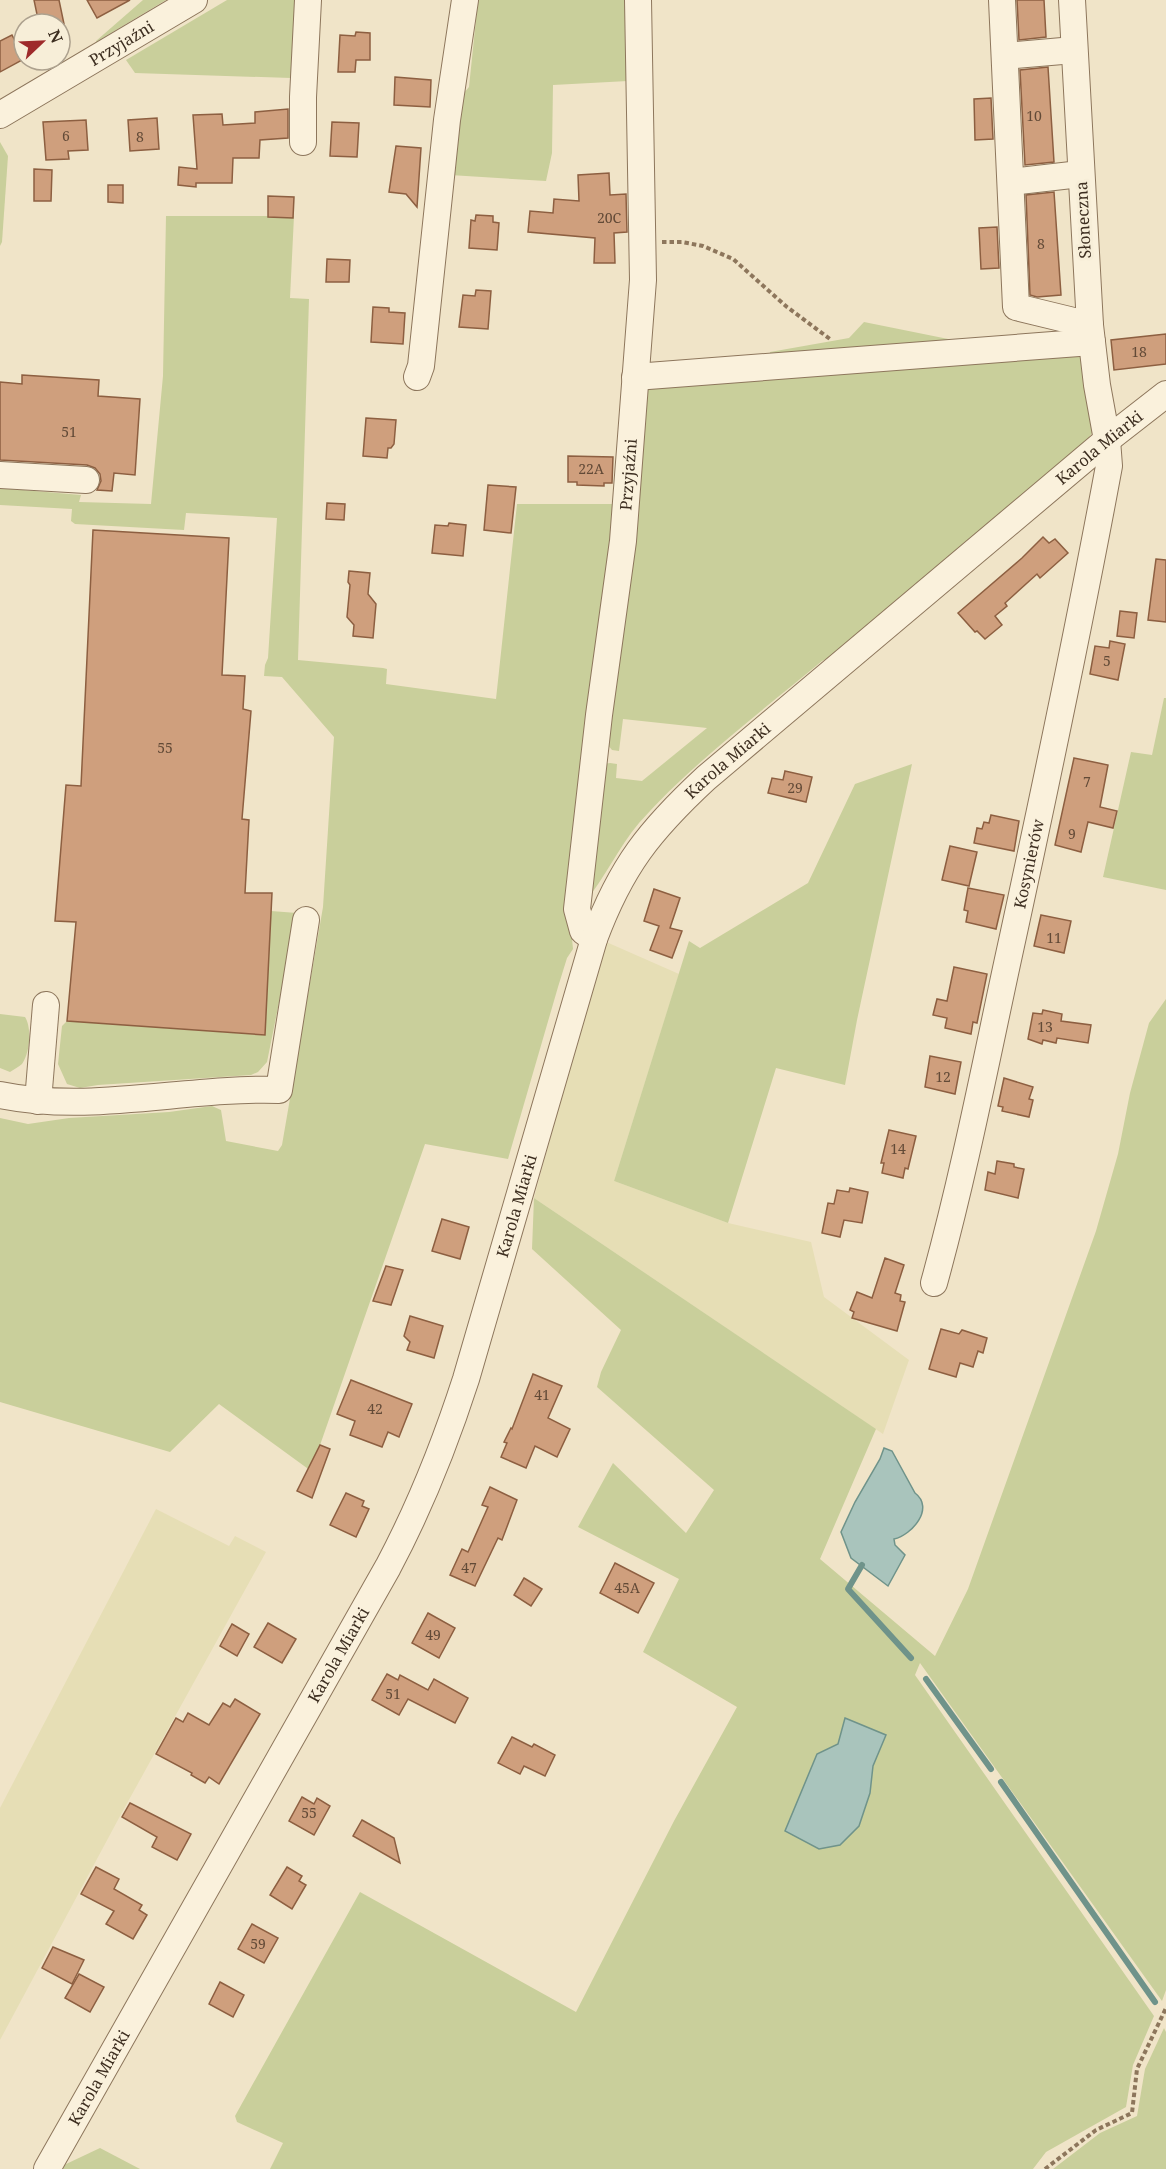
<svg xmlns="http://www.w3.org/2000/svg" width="1166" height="2169" viewBox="0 0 1166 2169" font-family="'Noto Serif',serif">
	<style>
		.farmland { fill: #e6deb5 }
		.green { fill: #c9cf9b; fill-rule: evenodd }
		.water { fill: #a9c4bc; stroke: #6f938a; stroke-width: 1.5 }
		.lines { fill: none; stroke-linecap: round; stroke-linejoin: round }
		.stream { stroke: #6f938a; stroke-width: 6 }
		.building { fill: #cf9f7d; stroke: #8d5f41; stroke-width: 1.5 }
		.minor-casing { stroke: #8d765c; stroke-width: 28 }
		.path { stroke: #8d765c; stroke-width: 4; stroke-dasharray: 4.5 3; stroke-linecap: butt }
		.minor { stroke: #faf1dc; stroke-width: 26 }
		.labels { text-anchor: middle; stroke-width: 6; stroke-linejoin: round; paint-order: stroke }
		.number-label { font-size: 14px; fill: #624a37 }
		.street-label { font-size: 16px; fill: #3d2e20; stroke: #f7eed8 }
	</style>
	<rect width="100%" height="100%" fill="#f0e4c8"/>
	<g class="farmland">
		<polygon points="604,941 679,974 614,1181 728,1223 811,1242 824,1297 909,1360 883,1434 534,1198"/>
		<polygon points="156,1509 229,1546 235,1536 266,1552 120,1816 0,2040 0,1808"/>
	</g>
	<g class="green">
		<polygon points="143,0 166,0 96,42 96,41"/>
		<polygon points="227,0 298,0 291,78 135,73 126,60"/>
		<polygon points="478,0 631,0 628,81 553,85 552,153 546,181 450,175 457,101 469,87"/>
		<polygon points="0,142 8,156 2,242 0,246"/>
		<polygon points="166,216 294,216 290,298 309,299 298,660 383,668 387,669 386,684 496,699 517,504 618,504 570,918 573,949 567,958 558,987 508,1159 425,1144 311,1471 219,1404 170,1452 0,1402 0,1118 28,1124 69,1118 169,1112 212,1106 221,1110 226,1141 278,1151 282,1145 323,907 334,737 282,677 264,676 265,665 268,658 277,518 186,513 184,530 75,524 71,521 72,509 0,505 0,488 81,495 79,502 151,504 163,376"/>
		<path d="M 864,322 L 973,344 L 1085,335 L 1092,433 L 1083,446 L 833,656 L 822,661 C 762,711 690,765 639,823 C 618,848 605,878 584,903 L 604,764 L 610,763 L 617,764 L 616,778 L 642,781 L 707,728 L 623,719 L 619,751 L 612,750 L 607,744 L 644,387 L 769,371 L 770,352 L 849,338 Z"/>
		<polygon points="1164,698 1166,698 1166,890 1103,877 1131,752 1152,755"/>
		<polygon points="912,764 857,1020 845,1085 776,1068 728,1223 614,1181 689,941 700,948 808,883 855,784"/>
		<polygon points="271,911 297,913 267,1062 258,1072 251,1075 98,1085 80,1088 67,1084 58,1064 62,1026 67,1021 264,1035"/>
		<path d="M 1166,999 L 1166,1990 L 1162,2001 L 920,1663 L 915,1675 L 1154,2016 L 1133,2065 L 1126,2107 L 1046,2152 L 1033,2169 L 270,2169 L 283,2143 L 237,2122 L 235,2116 L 360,1892 L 576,2012 L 674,1821 L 737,1707 L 643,1652 L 679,1579 L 578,1527 L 613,1463 L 686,1533 L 714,1490 L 597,1387 L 601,1372 L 621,1330 L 532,1249 L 534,1198 L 876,1429 L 820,1559 L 935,1656 L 968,1589 L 1096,1231 L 1118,1154 L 1130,1093 L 1149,1023 ZM 886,1735 L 873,1766 L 870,1793 L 785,1831 L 800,1799 L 838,1745 Z"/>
		<path d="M 0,1014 L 25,1017 C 32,1028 30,1053 22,1064 C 19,1067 14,1069 10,1072 L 0,1068 Z"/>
		<polygon points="1164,2028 1166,2032 1166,2169 1053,2169 1100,2133 1137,2116 1145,2069"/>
		<polygon points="100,2148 140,2169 63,2169 64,2165"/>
	</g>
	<g class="water">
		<path d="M 884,1448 L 892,1451 L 915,1493 C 935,1508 912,1535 894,1539 L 895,1545 L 905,1555 L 888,1586 L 851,1558 L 841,1532 L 855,1502 L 880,1459 Z"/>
		<polygon points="845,1718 886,1735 873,1766 870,1793 859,1826 840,1845 819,1849 785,1831 817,1754 838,1744"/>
	</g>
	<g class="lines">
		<g class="stream">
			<polyline points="862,1565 848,1589 911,1658"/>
			<polyline points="926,1679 991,1769"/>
			<polyline points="1001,1782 1155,2002"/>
		</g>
	</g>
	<g class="building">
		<polygon points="34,0 59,0 64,24 39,24"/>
		<polygon points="87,0 130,0 97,18"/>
		<polygon points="1017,0 1044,0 1046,37 1019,40"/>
		<polygon points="356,32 370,33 370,60 356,60 355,72 338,72 340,35 355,36"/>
		<polygon points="12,35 24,59 0,72 0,41"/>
		<polygon points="1048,67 1054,162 1025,165 1020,70"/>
		<polygon points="395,77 431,80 430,107 394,105"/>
		<polygon points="991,98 993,139 975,140 974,99"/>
		<polygon points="288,109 288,138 260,140 259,158 233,158 232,183 196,183 196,187 178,185 179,167 197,169 193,115 222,114 223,125 255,123 255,112"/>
		<polygon points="157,118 159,149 130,151 128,120"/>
		<polygon points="86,120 88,150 68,151 69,159 46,160 43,122"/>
		<polygon points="332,122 359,123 357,157 330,156"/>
		<polygon points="396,146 421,148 417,207 406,194 389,192"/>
		<polygon points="34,169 52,170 51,201 34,201"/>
		<polygon points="609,173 610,195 626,194 627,232 614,233 615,263 594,263 595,238 528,232 530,211 553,213 554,199 579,201 578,175"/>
		<polygon points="108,185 123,185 123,203 108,202"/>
		<polygon points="1054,192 1061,295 1037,297 1030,295 1026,195"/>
		<polygon points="268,196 294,197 293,218 268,217"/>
		<polygon points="476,215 493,216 493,222 499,223 497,250 469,248 471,220 475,221"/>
		<polygon points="997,227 999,268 981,269 979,228"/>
		<polygon points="327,259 350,260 349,282 326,282"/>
		<polygon points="476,290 491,291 488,329 459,327 463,295 475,296"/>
		<polygon points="373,307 389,308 389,312 405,313 403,344 371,342"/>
		<polygon points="1166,334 1166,364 1114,370 1111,340"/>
		<polygon points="22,375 99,380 98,396 140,399 135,475 114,473 112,491 97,490 101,481 100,474 95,468 87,465 0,460 0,382 22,384"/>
		<polygon points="366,418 396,420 394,444 391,448 388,448 387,458 363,456"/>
		<polygon points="568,456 613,457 612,483 604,483 604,486 577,485 577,482 568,482"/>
		<polygon points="488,485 516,487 511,533 484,530"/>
		<polygon points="327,503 345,504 344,520 326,519"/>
		<polygon points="449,523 466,525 463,556 432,553 435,525 448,526"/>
		<polygon points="93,530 229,538 222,675 245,676 243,709 251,711 242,819 249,820 245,893 272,893 265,1035 67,1021 76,922 55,921 66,785 81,786"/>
		<polygon points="1043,537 1049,543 1055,539 1068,553 1040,578 1037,574 1005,603 1007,606 995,616 1002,625 985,639 977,631 975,632 958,613 1022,558"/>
		<polygon points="1156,559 1166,560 1166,622 1148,620"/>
		<polygon points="349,571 370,573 368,594 376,604 373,638 353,636 354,625 347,617 350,585 348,582"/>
		<polygon points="1120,611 1137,613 1134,638 1117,636"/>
		<polygon points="1110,641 1125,644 1118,680 1090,674 1095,646 1109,648"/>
		<polygon points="1074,758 1108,765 1100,807 1117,811 1113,828 1088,822 1081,852 1055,845"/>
		<polygon points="785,771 812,777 806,802 768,793 772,778 783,780"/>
		<polygon points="991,815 1019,821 1014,851 974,843 977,828 982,829 984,822 989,823"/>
		<polygon points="950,846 977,852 969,886 942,880"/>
		<polygon points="968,888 1004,895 996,929 966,922 968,911 964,910"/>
		<polygon points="654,889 680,898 670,928 682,931 672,958 650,950 659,926 644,921"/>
		<polygon points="1041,915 1071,921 1064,953 1034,946"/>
		<polygon points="954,967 987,974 977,1023 973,1022 971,1034 945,1028 947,1018 933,1015 937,999 947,1001"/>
		<polygon points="1043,1010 1062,1014 1061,1021 1091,1025 1088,1043 1057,1038 1056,1043 1043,1040 1042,1044 1028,1039 1033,1013 1042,1014"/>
		<polygon points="930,1056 961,1062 955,1094 925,1087"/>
		<polygon points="1004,1078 1033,1087 1029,1099 1033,1100 1029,1117 1002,1111 1003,1107 998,1106"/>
		<polygon points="889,1130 916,1136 908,1169 905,1168 903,1178 882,1173 884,1163 881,1163"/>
		<polygon points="997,1161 1014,1164 1014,1167 1024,1169 1018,1198 985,1190 988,1172 995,1174"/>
		<polygon points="850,1188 868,1192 862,1223 844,1220 840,1237 822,1233 828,1203 834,1204 837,1190 849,1192"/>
		<polygon points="442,1219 469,1227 460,1259 432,1251"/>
		<polygon points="885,1258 904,1265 895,1293 901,1295 900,1301 905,1302 897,1331 852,1318 854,1312 850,1310 857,1292 872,1298"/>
		<polygon points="386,1266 403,1270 391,1305 373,1301"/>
		<polygon points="410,1316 443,1326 434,1358 407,1350 410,1342 404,1336"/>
		<polygon points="941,1329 959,1334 962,1330 987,1338 983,1353 978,1351 973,1367 960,1363 956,1377 929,1369"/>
		<polygon points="533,1374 562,1386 548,1418 570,1429 557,1457 535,1446 526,1468 501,1457 507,1443 504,1442 511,1428 512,1429"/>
		<polygon points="351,1380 412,1404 399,1437 388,1432 382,1447 350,1435 355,1421 337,1414"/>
		<polygon points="320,1445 330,1449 312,1498 297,1491"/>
		<polygon points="490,1487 517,1500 502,1540 498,1538 475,1586 450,1575 462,1549 468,1552 488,1507 482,1505"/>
		<polygon points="346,1493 364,1501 362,1506 369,1509 356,1537 330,1525"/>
		<polygon points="615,1563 654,1583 638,1613 600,1593"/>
		<polygon points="524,1578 542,1589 531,1606 514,1595"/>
		<polygon points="428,1613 455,1628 439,1658 412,1643"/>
		<polygon points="268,1623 296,1639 282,1663 254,1647"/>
		<polygon points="232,1624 249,1634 237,1656 220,1646"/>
		<polygon points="387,1674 398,1680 400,1675 428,1690 434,1679 468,1698 455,1723 408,1699 399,1715 372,1700"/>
		<polygon points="235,1699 260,1714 219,1784 209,1777 205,1783 191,1775 192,1773 156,1754 176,1718 183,1722 188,1713 209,1725 223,1703 230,1707"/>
		<polygon points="512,1737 532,1747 534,1744 555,1755 545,1776 524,1766 520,1774 498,1763"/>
		<polygon points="302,1797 314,1804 317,1798 330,1806 314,1835 289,1821"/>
		<polygon points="130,1803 191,1834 177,1860 152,1847 157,1837 122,1817"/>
		<polygon points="362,1820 394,1838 400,1863 353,1836"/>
		<polygon points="96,1867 119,1879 114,1889 142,1905 139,1910 147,1915 133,1939 106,1924 114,1911 81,1894"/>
		<polygon points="287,1867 302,1876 299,1881 306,1885 292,1909 270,1895"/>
		<polygon points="252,1924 278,1938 264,1963 238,1949"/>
		<polygon points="53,1947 84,1960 72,1984 42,1968"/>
		<polygon points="79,1974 104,1987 90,2012 65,1998"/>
		<polygon points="220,1982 244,1995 233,2017 209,2004"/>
	</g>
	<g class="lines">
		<g class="minor-casing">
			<g id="minor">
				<polyline points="1002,0 1016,307 1090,325"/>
				<polyline points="1005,56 1074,50"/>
				<path id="s1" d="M 0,115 L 194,0"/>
				<polyline points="303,142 303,97 308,0"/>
				<polyline points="1011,182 1080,174"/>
				<polyline points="417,377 421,366 447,120 465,0"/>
				<polyline points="635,377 1092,342"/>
				<polyline points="0,475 86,480"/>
				<path id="s2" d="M 594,939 L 583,931 L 577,909 L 599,715 L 623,541 L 643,280 L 638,0"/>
				<path d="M 0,1095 C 92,1114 186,1087 279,1090 L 306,920"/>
				<polyline points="38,1101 46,1005"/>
				<path id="s3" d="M 934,1283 C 963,1178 984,1071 1007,964 C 1043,799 1078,633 1109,466 L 1107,440 L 1097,385 L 1090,325 L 1072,0"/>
				<path id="s4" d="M 47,2169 L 388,1567 C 421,1505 444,1447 466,1379 L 594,939 C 621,866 650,830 706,778 L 1107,440 L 1166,394"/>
			</g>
		</g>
		<g class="path">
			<polyline points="662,242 682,242 703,246 733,259 787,307 830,339"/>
			<polyline points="1045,2169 1096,2130 1132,2113 1137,2069 1166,2008"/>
		</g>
		<use href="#minor" class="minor"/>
	</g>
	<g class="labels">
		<g class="number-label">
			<text x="1034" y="121">10</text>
			<text x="66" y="141">6</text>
			<text x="140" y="142">8</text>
			<text x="609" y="223">20C</text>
			<text x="1041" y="249">8</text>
			<text x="1139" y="357">18</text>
			<text x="69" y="437">51</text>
			<text x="591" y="474">22A</text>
			<text x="1107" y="666">5</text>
			<text x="165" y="753">55</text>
			<text x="1087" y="787">7</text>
			<text x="795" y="793">29</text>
			<text x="1072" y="839">9</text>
			<text x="1054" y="943">11</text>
			<text x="1045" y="1032">13</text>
			<text x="943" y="1082">12</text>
			<text x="898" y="1154">14</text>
			<text x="542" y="1400">41</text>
			<text x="375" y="1414">42</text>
			<text x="469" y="1573">47</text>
			<text x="627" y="1593">45A</text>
			<text x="433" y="1640">49</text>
			<text x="393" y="1699">51</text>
			<text x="309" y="1818">55</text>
			<text x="258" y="1949">59</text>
		</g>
		<g class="street-label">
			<text dy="6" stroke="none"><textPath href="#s1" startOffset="141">Przyjaźni</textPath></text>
			<text transform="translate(1083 220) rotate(-93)" y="6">Słoneczna</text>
			<text dy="6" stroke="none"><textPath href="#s4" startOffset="2066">Karola Miarki</textPath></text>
			<text dy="6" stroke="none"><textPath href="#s2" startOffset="474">Przyjaźni</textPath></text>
			<text dy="6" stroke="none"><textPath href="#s4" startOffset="1580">Karola Miarki</textPath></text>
			<text dy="6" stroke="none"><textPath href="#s3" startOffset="430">Kosynierów</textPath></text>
			<text dy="6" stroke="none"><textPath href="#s4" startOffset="1076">Karola Miarki</textPath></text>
			<text dy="6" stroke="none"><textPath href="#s4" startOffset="591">Karola Miarki</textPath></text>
			<text dy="6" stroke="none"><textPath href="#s4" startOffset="105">Karola Miarki</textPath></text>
		</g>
	</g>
	<g transform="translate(42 42) rotate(67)"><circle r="28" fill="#f7eed8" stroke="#ada18e" stroke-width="1.5"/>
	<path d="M0-4.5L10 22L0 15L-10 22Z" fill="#9e2a2b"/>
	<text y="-9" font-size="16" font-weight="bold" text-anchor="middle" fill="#3d2e20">N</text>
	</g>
</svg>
